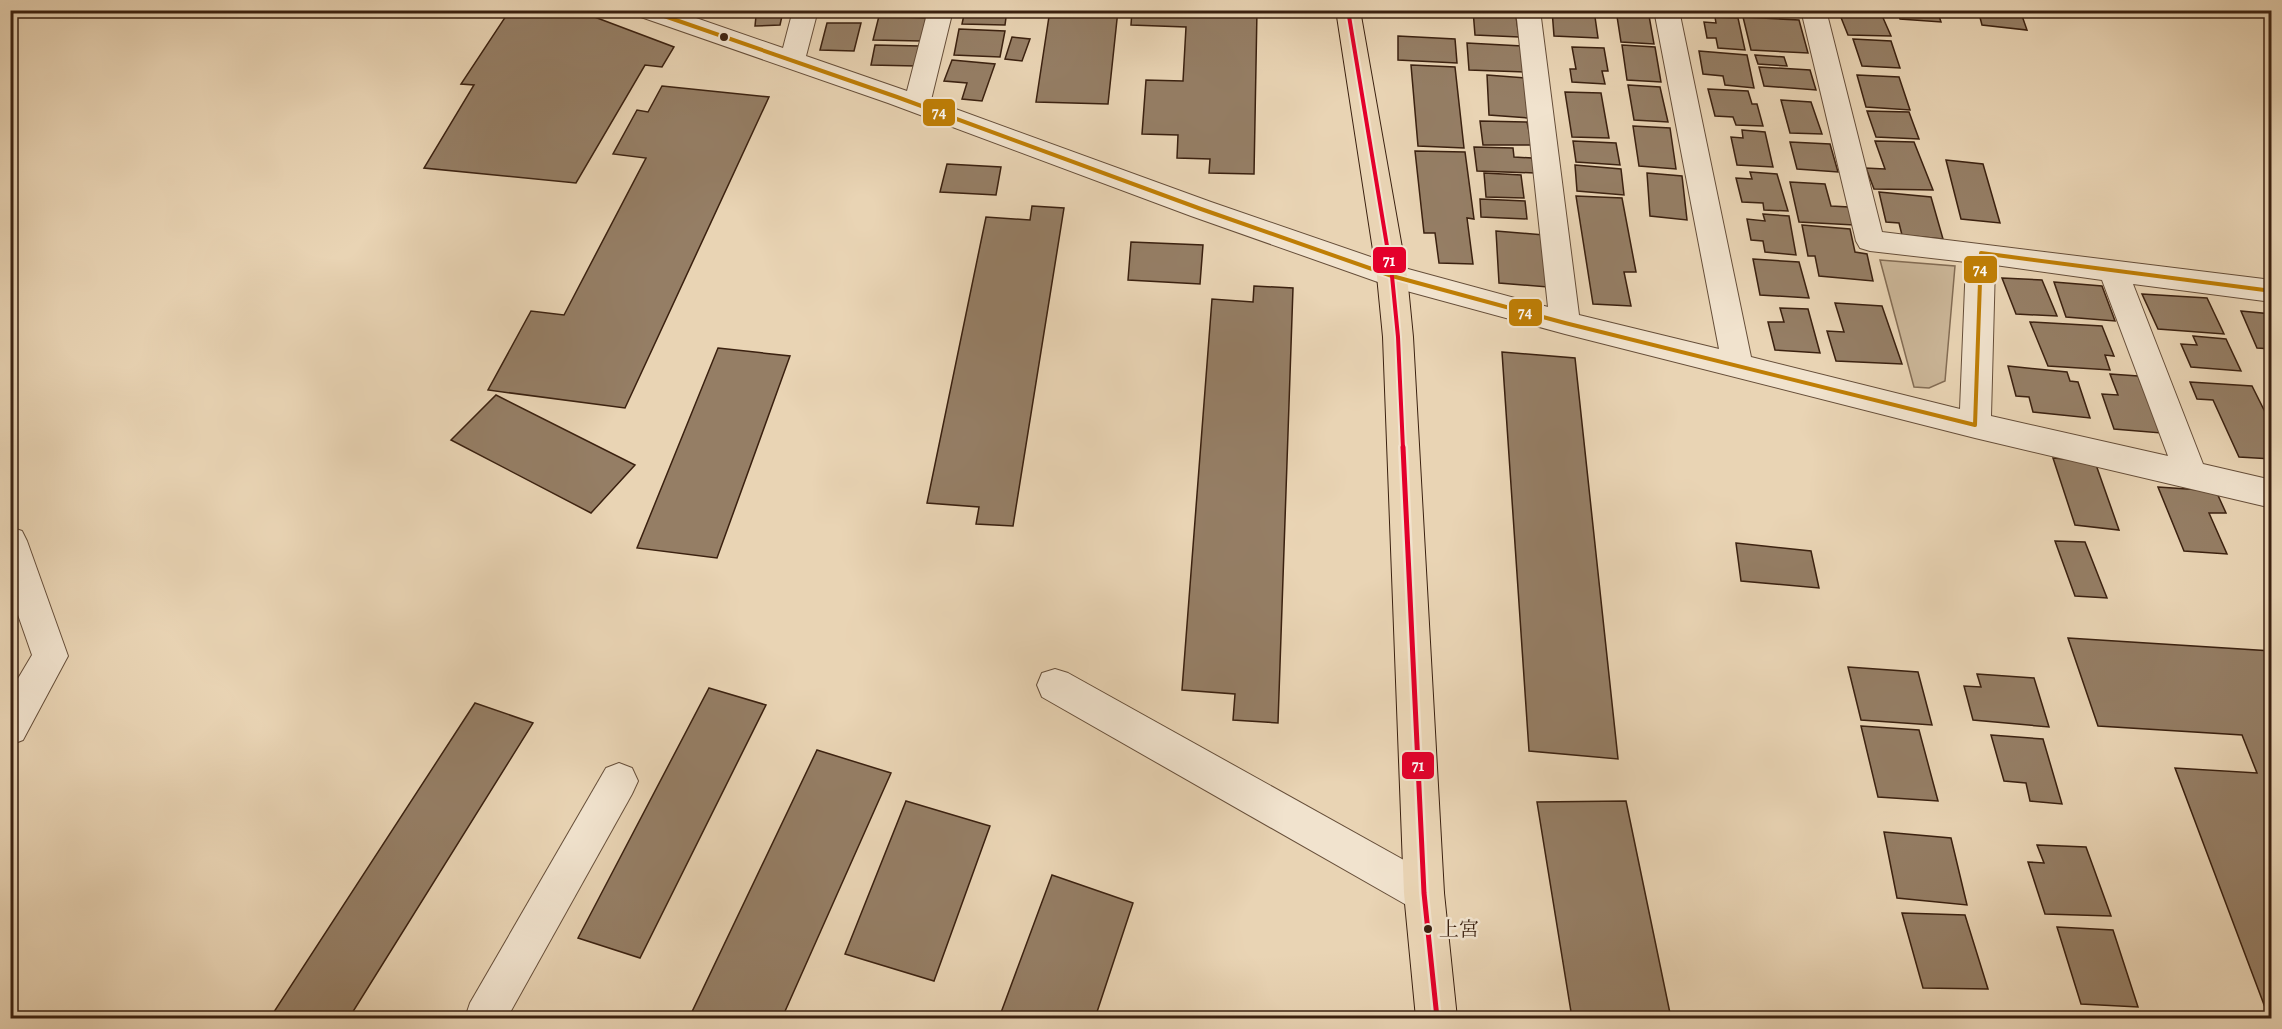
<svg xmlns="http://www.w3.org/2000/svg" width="2282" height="1029" viewBox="0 0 2282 1029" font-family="Alegreya,'Noto Serif JP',serif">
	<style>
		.green { fill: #cbb698; stroke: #836c54; stroke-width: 1.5 }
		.building { fill: #957e65; stroke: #3b2110; stroke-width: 1.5 }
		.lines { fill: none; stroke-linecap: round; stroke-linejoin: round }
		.minor-casing { stroke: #664e39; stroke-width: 2 }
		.major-casing { stroke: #3b2110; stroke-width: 2 }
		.minor { fill: #f1e3ce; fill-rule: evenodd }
		.major { fill: #e9d4b4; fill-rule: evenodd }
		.bus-1-casing { stroke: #f1e3ce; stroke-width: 8 }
		.bus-2-far1-casing { stroke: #f1e3ce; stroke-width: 8 }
		.bus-2-casing { stroke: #f1e3ce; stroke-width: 10 }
		.bus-1 { stroke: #bf7e05; stroke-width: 4 }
		.bus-2-far1 { stroke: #e4002b; stroke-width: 4 }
		.bus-2 { stroke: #e4002b; stroke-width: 5 }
		.bus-dot { fill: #3b2110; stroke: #f1e3ce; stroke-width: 2 }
		.labels { text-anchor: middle; stroke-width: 5; stroke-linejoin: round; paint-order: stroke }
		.near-bus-label { font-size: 20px; fill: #3b2110; stroke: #f1e3ce; text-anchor: start }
		.line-badge { stroke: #f1e3ce; stroke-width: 2 }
		.badge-label { font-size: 16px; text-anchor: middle; font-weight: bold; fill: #fff }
	</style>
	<rect width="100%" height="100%" fill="#e9d4b4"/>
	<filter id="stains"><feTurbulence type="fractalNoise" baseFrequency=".00333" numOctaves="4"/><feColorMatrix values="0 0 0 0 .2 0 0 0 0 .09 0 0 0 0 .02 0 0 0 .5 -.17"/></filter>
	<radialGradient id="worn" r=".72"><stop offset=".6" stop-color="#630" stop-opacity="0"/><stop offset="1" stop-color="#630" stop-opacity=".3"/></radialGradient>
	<polygon class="green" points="1880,260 1955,266 1945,381 1929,388 1914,387"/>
	<g class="building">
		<polygon points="510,10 576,10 674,47 662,67 645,65 576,183 424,168 474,85 461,84"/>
		<polygon points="739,10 794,10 793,16 782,16 780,25 755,26 756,16 738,16"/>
		<polygon points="836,10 869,10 868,14 835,13"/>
		<polygon points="874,10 927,10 925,18 872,14"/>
		<polygon points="965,10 1007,10 1005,25 962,24"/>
		<polygon points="1050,10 1118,10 1108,104 1036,102"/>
		<polygon points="1132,10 1257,10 1254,174 1209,173 1210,159 1177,158 1178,135 1142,134 1146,80 1183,81 1186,27 1131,25"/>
		<polygon points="1473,10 1515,10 1519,37 1475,35"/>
		<polygon points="1552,10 1594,10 1598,38 1554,36"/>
		<polygon points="1616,10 1648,10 1654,44 1621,42"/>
		<polygon points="1741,10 1792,10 1793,16 1742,12"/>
		<polygon points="1838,10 1880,11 1891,36 1848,35"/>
		<polygon points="1897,10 1937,10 1941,22 1900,19"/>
		<polygon points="1978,10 2020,10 2027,30 1982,25"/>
		<polygon points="879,16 926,18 921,41 873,40"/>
		<polygon points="1715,17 1738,18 1745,50 1718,48 1716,38 1707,38 1704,22 1716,23"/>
		<polygon points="1743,17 1799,20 1808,53 1751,50"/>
		<polygon points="827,23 861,23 854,51 820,50"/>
		<polygon points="959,29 1005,31 1000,57 954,55"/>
		<polygon points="1398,36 1455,39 1457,63 1398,60"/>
		<polygon points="1012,37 1030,39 1022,61 1005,59"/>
		<polygon points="1853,39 1891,41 1900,68 1862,66"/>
		<polygon points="1467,43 1522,46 1525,72 1469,70"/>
		<polygon points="875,45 920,46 916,66 871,65"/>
		<polygon points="1622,45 1655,47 1661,82 1627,80"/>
		<polygon points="1572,47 1604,48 1608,71 1602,71 1605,84 1572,82 1570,69 1576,69"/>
		<polygon points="1699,51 1747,55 1754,88 1725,85 1723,76 1703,74"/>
		<polygon points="1755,55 1784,57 1787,66 1758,64"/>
		<polygon points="952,60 995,64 982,101 962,99 967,83 944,81"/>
		<polygon points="1411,65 1455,67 1464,148 1418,146"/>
		<polygon points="1759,67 1810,70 1816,90 1764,86"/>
		<polygon points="1487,75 1526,78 1528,118 1489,115"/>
		<polygon points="1857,75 1899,77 1910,110 1866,107"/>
		<polygon points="1628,85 1660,87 1668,122 1634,120"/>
		<polygon points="662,86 769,97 625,408 488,390 531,311 564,315 646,158 613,154 637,110 648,112"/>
		<polygon points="1708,89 1748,91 1752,104 1757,104 1763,126 1736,125 1733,117 1715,116"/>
		<polygon points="1565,92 1601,93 1609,138 1572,137"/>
		<polygon points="1781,100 1811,102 1822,134 1790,133"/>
		<polygon points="1867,111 1909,112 1919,139 1876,137"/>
		<polygon points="1480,121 1527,122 1532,145 1483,145"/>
		<polygon points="1633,126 1670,128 1676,169 1639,166"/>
		<polygon points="1742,130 1765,132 1773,167 1737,165 1731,137 1743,138"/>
		<polygon points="1573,141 1616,143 1620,165 1576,162"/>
		<polygon points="1875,141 1914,142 1933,190 1874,189 1866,168 1885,169"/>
		<polygon points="1790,142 1830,144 1838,172 1797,169"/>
		<polygon points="1474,147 1513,148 1514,157 1532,158 1535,173 1477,171"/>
		<polygon points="1415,151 1465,152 1474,219 1467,218 1473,264 1439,263 1435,233 1424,233"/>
		<polygon points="1946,160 1983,164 2000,223 1961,219"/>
		<polygon points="947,164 1001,167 996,195 940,192"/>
		<polygon points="1575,165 1621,169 1624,195 1577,191"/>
		<polygon points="1750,172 1777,174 1788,211 1764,210 1763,203 1742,202 1736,178 1752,179"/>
		<polygon points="1484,173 1521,175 1524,198 1486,197"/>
		<polygon points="1647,173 1682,176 1687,220 1650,216"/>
		<polygon points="1790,182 1825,184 1831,206 1849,207 1854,225 1799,222"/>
		<polygon points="1879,192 1931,197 1943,239 1902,235 1899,223 1886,222"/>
		<polygon points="1576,196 1622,198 1636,272 1624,272 1631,306 1593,304"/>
		<polygon points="1480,199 1525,201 1527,219 1481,217"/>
		<polygon points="1032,206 1064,208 1013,526 976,524 979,507 927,503 986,217 1030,220"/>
		<polygon points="1763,214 1789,216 1796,255 1765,252 1763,241 1751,240 1747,219 1765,221"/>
		<polygon points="1802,225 1850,229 1855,252 1867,254 1873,281 1819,276 1815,256 1808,256"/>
		<polygon points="1496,231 1544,235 1548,287 1499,283"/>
		<polygon points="1131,242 1203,245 1200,284 1128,280"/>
		<polygon points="1753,259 1799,262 1809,298 1760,295"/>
		<polygon points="2002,278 2042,280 2057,316 2016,314"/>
		<polygon points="2054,282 2102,286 2115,321 2066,317"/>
		<polygon points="1254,286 1293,288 1278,723 1233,720 1235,694 1182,690 1212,299 1253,302"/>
		<polygon points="2142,294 2207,298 2224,334 2158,329"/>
		<polygon points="1835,303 1882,306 1902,364 1836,361 1827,331 1844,332"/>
		<polygon points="1780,308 1808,309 1820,353 1775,350 1768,322 1784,322"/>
		<polygon points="2241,311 2272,314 2272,349 2257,348"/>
		<polygon points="2030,322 2102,326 2114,356 2105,355 2110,370 2048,366"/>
		<polygon points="2193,336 2226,339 2241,371 2191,367 2181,344 2197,345"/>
		<polygon points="718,348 790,356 717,558 637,548"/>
		<polygon points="1502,352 1575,358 1618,759 1529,751"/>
		<polygon points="2008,366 2067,372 2070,381 2078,382 2090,418 2033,412 2029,397 2016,396"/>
		<polygon points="2110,374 2138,376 2161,433 2114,429 2102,394 2118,395"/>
		<polygon points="2190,382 2252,386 2272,426 2272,459 2239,457 2213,400 2197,399"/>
		<polygon points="496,395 635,465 591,513 451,440"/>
		<polygon points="2053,458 2095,462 2119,530 2075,525"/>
		<polygon points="2158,487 2216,491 2226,513 2209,513 2227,554 2184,551"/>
		<polygon points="2055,541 2085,542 2107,598 2075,596"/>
		<polygon points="1736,543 1811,551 1819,588 1741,581"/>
		<polygon points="2068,638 2272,651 2272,1018 2269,1018 2175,768 2257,773 2242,735 2098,726"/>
		<polygon points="1848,667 1918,672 1932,725 1861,720"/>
		<polygon points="1977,674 2034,678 2049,727 1973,720 1964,686 1981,687"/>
		<polygon points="709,688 766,705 640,958 578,938"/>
		<polygon points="475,703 533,723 349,1018 270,1018"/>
		<polygon points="1861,726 1919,730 1938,801 1878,797"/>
		<polygon points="1991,735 2043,739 2062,804 2030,801 2026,783 2004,781"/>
		<polygon points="817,750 891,773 782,1018 689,1018"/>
		<polygon points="906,801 990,826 934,981 845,954"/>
		<polygon points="1626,801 1671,1018 1572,1018 1537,802"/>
		<polygon points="1884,832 1951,838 1967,905 1897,898"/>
		<polygon points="2037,845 2086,847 2111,916 2045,914 2028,862 2044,863"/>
		<polygon points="1052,875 1133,903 1095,1018 999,1018"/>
		<polygon points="1902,913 1965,915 1988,989 1923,988"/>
		<polygon points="2057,927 2113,930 2138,1007 2081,1004"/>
	</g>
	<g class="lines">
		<g class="minor-casing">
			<g id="minor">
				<path d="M 635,10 L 673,10 L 783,48 L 793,10 L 818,10 L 806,56 L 907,91 L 928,10 L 953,10 L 931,100 L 1211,202 L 1397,266 L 1548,307 L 1516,10 L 1540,10 L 1579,315 L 1719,349 L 1654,10 L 1679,10 L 1751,357 L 1960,409 L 1966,262 L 1870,251 L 1860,248 L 1856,241 L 1801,10 L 1826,10 L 1882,232 L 2272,280 L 2272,302 L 2133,284 L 2203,464 L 2272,480 L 2272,508 L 1975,438 L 1565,334 L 1392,287 L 1191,216 L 888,103 L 638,16 ZM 1995,265 L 2102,280 L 2168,456 L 1991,416 Z"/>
				<polygon points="10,527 22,531 27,541 68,656 23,740 10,745 10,692 32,655 10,592"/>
				<polygon points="1055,669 1068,673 1438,879 1444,893 1438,907 1424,913 1410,907 1042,697 1037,685 1042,673"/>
				<polygon points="619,763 632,768 638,781 632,794 507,1018 465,1018 470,1003 606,768"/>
			</g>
		</g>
		<g class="major-casing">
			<polygon id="major" points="1336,10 1360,10 1407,276 1413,337 1444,893 1457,1018 1416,1018 1404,893 1383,337 1377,276"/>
		</g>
		<use href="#minor" class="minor"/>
		<use href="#major" class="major"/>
		<g class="bus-1-casing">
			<polyline id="bus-1" points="647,10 897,97 1201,209 1392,276 1565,323 1975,425 1981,253 2272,291"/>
		</g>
		<g class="bus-2-far1-casing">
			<polyline id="bus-2-far1" points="1348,10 1392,276 1398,337 1403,449"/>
		</g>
		<g class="bus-2-casing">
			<polyline id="bus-2" points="1403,447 1424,893 1437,1018"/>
		</g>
		<use href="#bus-1" class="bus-1"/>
		<use href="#bus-2-far1" class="bus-2-far1"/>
		<use href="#bus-2" class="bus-2"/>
	</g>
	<g class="bus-dot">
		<circle cx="724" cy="37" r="5"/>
		<circle cx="1428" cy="929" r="5"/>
	</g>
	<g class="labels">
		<g class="near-bus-label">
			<text x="1439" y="936">上宮</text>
		</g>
	</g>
	<g class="line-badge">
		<rect x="922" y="98" width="34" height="29" rx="6" fill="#bf7e05"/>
		<rect x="1372" y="246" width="35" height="28" rx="6" fill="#e4002b"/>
		<rect x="1963" y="255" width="35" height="29" rx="6" fill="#bf7e05"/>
		<rect x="1508" y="298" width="35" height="29" rx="6" fill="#bf7e05"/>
		<rect x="1401" y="751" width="34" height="29" rx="6" fill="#e4002b"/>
	</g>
	<g class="badge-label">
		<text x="939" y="118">74</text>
		<text x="1389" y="266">71</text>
		<text x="1980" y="275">74</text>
		<text x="1525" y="318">74</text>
		<text x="1418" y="771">71</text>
	</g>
	<rect width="2282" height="1029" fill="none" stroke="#e9d4b4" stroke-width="36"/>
	<rect x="12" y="12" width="2258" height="1005" fill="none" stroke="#3b2110" stroke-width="3"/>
	<rect x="18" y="18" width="2246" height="993" fill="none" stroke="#3b2110" stroke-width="1.5"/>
	<rect width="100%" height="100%" filter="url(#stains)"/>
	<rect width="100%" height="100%" fill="url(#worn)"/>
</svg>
